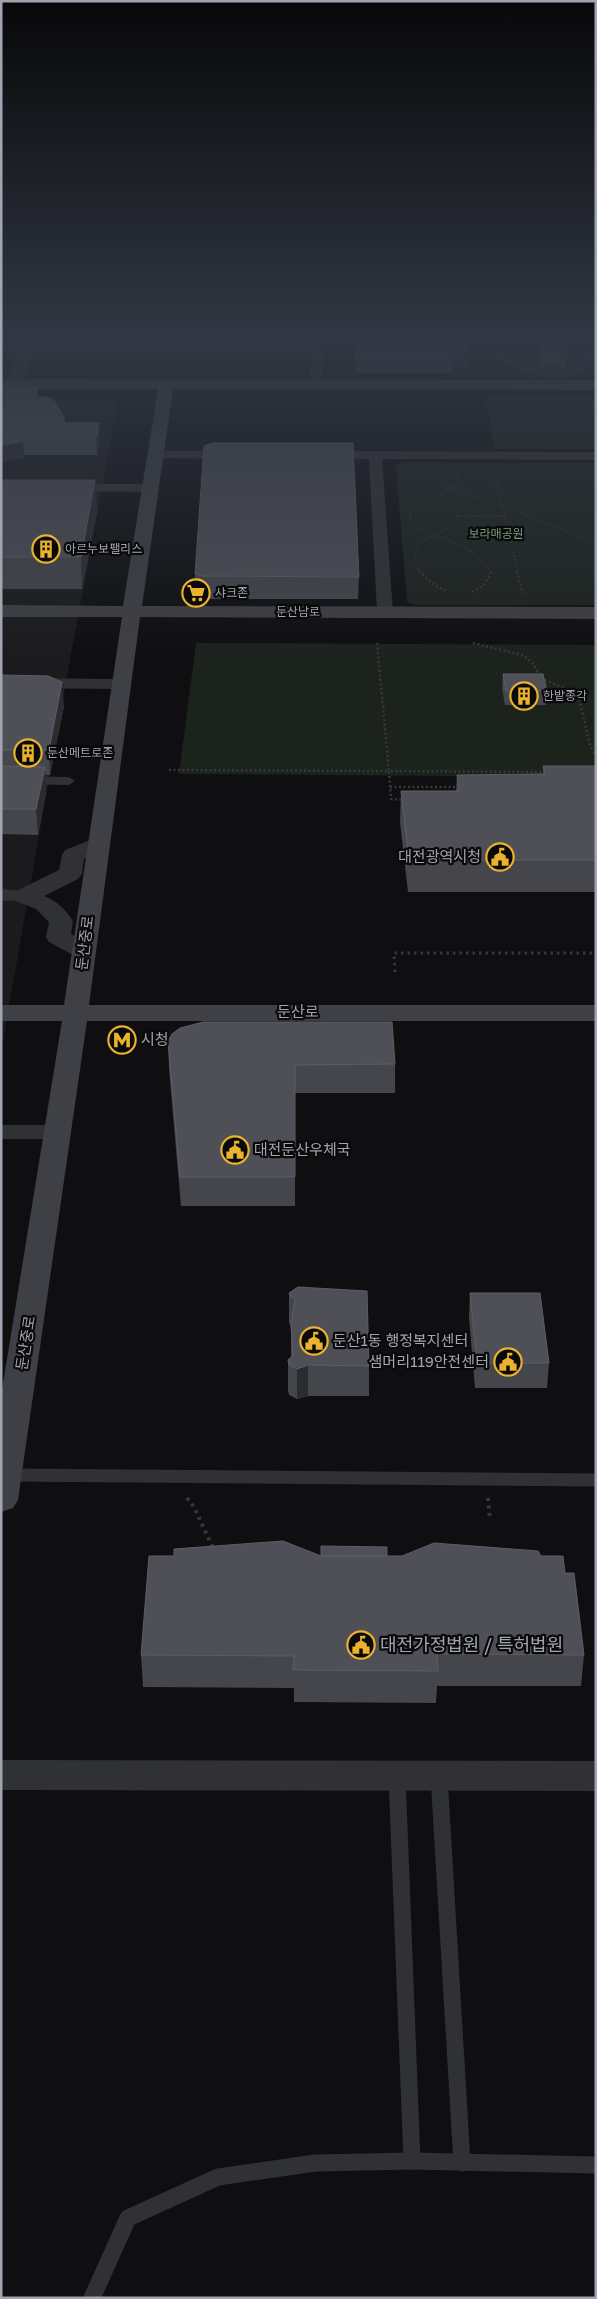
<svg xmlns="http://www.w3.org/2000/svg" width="597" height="2299" viewBox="0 0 597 2299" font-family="'Golos Text','Noto Sans KR',sans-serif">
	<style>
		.built { fill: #1b1b1d }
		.green { fill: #1c231d }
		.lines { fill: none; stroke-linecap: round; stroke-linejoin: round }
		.path-far3 { stroke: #37383c; stroke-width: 2; stroke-dasharray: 1 2.5; stroke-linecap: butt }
		.path-far2 { stroke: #37383c; stroke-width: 2.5; stroke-dasharray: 2 2.5; stroke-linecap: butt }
		.path-far1 { stroke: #37383c; stroke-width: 3; stroke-dasharray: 2.5 4; stroke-linecap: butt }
		.path { stroke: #37383c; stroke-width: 4; stroke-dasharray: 3 4.5; stroke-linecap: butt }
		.service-far1 { stroke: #303135; stroke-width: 13 }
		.service { stroke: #303135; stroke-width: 17 }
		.pedestrian { fill: #303135; fill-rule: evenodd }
		.minor { fill: #303135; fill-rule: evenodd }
		.tertiary { fill: #303135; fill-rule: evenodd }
		.secondary { fill: #3f4045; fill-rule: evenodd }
		.wall { fill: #45464c }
		.shaded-wall { fill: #2b2c30 }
		.building { fill: #4f5057; stroke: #5c5e65 }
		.labels { text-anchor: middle; stroke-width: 4.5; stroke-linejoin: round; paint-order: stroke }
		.far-park-label { font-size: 12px; fill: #789c7c; stroke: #0a0a0b }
		.far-poi-label { font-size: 12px; fill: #a1a5b1; stroke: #0a0a0b; text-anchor: start }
		.far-street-label { font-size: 12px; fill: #a1a5b1; stroke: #0a0a0b }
		.poi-label { font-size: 15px; fill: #a1a5b1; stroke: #0a0a0b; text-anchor: start }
		.street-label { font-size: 15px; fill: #a1a5b1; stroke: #0a0a0b }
		.near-poi-label { font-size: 18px; fill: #a1a5b1; stroke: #0a0a0b; text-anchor: start }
	</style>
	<rect width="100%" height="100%" fill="#0f0f11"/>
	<polygon class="built" points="1,398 105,398 118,402 72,649 1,1052"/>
	<g class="green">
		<polygon points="511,338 575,338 587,378 521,378"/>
		<polygon points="485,396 596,396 596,449 495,449"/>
		<polygon points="405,462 596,463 596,605 416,605 407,602 396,466"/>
		<polygon points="196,643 596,645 596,777 179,774"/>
	</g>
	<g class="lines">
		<g class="path-far3">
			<polyline points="544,338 548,349"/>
			<polyline points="543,402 546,413 583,414 580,403"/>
			<polyline points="546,414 553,422 551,428 559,434 560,439"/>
			<polyline points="442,474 446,484 453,488 596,542"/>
			<path d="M 457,474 L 457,483 L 453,488 L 411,508 L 410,520 L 415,527 C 439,539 478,545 490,572"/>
			<polyline points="494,474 518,572"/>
			<polyline points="458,516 505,516"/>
			<polyline points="420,572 414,561 416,547 429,537 455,525 458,518 452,506 439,495"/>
		</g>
		<g class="path-far2">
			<polyline points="419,571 434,585 447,591"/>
			<polyline points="517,571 523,594"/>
			<polyline points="472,592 483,586 491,574 490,571"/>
			<polyline points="377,643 389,771 545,772"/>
			<polyline points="473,643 522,655 532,662 541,678 575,693 579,698 590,745 596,756"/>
			<polyline points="169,770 389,771 391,799 405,800"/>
			<polyline points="390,787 460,787"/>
		</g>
		<polyline class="path-far1" points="395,972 394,953 596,953"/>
		<g class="path">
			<polyline points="187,1498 194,1507 213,1548"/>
			<polyline points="488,1498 490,1520"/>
		</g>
		<polyline class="service-far1" points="7,1475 596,1480"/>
		<g class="service">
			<polyline points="397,1776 412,2161"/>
			<polyline points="439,1776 462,2163"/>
			<polyline points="92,2298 128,2218 218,2177 315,2163 412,2161 594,2165"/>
		</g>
		<polygon class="pedestrian" points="1,776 69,777 75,781 69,785 1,784"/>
		<g class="minor">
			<polygon points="311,338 323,338 322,385 316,389 310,385 311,352 1,353 1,345 311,344"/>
			<polygon points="156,451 233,451 240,455 233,459 151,458 149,455"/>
			<polygon points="322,451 596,452 596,460 382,459 393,612 385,617 377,612 369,459 317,458 315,455"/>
			<polygon points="65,484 151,484 158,488 151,492 60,491 58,488 60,485"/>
			<polygon points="1,678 121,679 129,684 121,689 1,688"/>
			<polygon points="1,889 31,892 34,896 31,900 1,901"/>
			<polygon points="1,1125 58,1125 66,1127 69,1132 66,1137 58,1139 1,1139"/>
		</g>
		<g class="tertiary">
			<polygon points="22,338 36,338 24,384 16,389 8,384"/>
			<path d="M 499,350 C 523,356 539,375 567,366 C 578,363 584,352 594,350 L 596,361 C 569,392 522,372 494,357 L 492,354 L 494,351 Z"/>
			<path d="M 98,837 L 106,839 L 109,844 L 106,849 L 84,859 L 82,874 L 78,879 L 44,896 C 56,900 66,910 73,921 L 71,934 L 93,946 L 96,951 L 93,956 L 84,958 L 75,956 L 49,942 L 46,937 L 49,922 L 36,909 L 16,901 L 12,896 L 16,891 L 59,870 L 62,855 L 65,850 Z"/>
			<polygon points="1,1760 596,1761 596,1791 1,1790"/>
		</g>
		<polygon class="secondary" points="1,379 596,380 596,390 173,389 142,606 596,607 596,619 140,617 89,1005 596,1005 596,1021 87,1021 18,1500 13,1508 1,1512 1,1396 62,1021 1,1021 1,1005 64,1005 122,617 1,617 1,605 123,606 158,389 1,389"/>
	</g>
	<g class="wall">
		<polygon points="355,338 450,341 469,362 468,366 453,369 452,373 356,373 354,353"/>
		<polygon points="539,345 567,355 566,367 540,366 538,356"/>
		<polygon points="1,387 37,387 37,397 64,417 65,423 100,440 97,455 24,455 24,458 1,462"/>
		<polygon points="1,480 97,510 82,589 1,589"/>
		<polygon points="195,574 359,577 358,599 203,599 195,596"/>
		<polygon points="503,674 547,691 546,705 505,705 502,688"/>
		<polygon points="1,675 64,706 50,775 45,775 46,792 38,835 1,834"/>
		<polygon points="543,766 596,766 596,892 408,892 400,822 401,791 456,791 457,775 543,774"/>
		<polygon points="168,1041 395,1064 395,1093 295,1093 295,1206 181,1206 169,1069"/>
		<polygon points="289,1293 369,1366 369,1396 308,1396 297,1399 289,1395 288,1390 288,1360 291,1357 291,1327 289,1323"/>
		<polygon points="470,1293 549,1363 547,1388 475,1388 469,1317"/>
		<polygon points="321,1556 541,1556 565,1573 584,1655 581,1686 437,1686 436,1703 294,1702 294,1688 143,1687 141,1655"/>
	</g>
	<g class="shaded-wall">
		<polygon points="470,346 469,362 468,366 453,369 453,357 452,354"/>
		<polygon points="99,423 100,440 97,455 96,438"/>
		<polygon points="23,441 24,458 1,462 1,445"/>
		<polygon points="95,480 97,510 82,589 81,557"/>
		<polygon points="62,682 64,706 50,775 49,750"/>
		<polygon points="45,767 46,792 38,835 36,809"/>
		<polygon points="308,1365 308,1396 297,1399 297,1369"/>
	</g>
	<g class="building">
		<polygon points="355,338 449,338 450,341 470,346 468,350 452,354 453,357 356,357"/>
		<polygon points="539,345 564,345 567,355 541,355"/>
		<polygon points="1,387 37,387 35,397 48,397 55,402 64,417 64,423 99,423 96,438 18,439 23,441 1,445"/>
		<polygon points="213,443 353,443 359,577 203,576 195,574 204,446"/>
		<polygon points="1,480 95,480 81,557 1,557"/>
		<polygon points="503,674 543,674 547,691 506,691"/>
		<polygon points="1,675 48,676 62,682 49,750 1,750"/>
		<polygon points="1,766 45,767 36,809 1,809"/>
		<polygon points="543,766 596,766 596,860 409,860 401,791 459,791 457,775 545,774"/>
		<polygon points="203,1022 392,1022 395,1064 295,1065 295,1177 180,1177 168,1041 172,1034 180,1028"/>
		<polygon points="298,1287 367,1291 369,1366 308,1365 297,1369 289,1365 288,1360 293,1355 291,1326 295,1299 291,1297 289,1293"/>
		<polygon points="470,1293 540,1293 549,1363 477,1363"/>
		<polygon points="283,1541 321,1556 402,1556 434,1543 538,1551 541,1556 563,1556 565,1573 574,1573 584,1655 437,1654 438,1671 293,1670 294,1656 141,1655 149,1556 174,1556 174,1549"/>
		<polygon points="321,1546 387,1547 387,1556 321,1556"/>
	</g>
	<linearGradient id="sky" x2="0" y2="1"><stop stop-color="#080809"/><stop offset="0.51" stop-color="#313743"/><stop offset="1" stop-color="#313743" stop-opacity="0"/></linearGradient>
	<rect width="597" height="660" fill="url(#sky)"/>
	<defs>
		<g id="building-ring" transform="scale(1.4375)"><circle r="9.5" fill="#0a0a0b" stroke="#ebb32d" stroke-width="1.5"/><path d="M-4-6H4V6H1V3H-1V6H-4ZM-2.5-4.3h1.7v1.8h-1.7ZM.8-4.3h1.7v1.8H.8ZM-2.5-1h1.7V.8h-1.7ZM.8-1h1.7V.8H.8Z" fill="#ebb32d"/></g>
		<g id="supermarket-ring" transform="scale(1.4375)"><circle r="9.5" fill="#0a0a0b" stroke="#ebb32d" stroke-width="1.5"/><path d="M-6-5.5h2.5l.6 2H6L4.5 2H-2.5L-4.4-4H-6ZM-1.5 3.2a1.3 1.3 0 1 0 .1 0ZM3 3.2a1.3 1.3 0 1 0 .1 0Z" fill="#ebb32d"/></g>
		<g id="civic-ring" transform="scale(1.4375)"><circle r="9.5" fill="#0a0a0b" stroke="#ebb32d" stroke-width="1.5"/><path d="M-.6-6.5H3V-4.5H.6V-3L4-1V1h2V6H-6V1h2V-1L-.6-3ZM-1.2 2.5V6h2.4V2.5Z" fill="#ebb32d"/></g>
		<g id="metro-ring" transform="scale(1.4375)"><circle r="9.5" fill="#0a0a0b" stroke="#ebb32d" stroke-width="1.5"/><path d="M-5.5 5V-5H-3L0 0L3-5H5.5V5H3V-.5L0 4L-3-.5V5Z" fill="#ebb32d"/></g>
	</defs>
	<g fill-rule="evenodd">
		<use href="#building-ring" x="46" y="549"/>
		<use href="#supermarket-ring" x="196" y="593"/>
		<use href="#building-ring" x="524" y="696"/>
		<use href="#building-ring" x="28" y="753"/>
		<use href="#civic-ring" x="500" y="857"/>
		<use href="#metro-ring" x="122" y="1040"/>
		<use href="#civic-ring" x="235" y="1150"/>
		<use href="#civic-ring" x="314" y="1341"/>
		<use href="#civic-ring" x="508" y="1362"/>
		<use href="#civic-ring" x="361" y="1645"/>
	</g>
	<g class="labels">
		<g class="far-park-label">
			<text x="496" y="538">보라매공원</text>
		</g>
		<g class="far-poi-label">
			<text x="65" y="553">아르누보팰리스</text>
			<text x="215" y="597">샤크존</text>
			<text x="543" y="700">한밭종각</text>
			<text x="47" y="757">둔산메트로존</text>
		</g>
		<g class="far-street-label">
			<text x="298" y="616">둔산남로</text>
		</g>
		<g class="poi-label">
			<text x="481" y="862" text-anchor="end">대전광역시청</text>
			<text x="141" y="1045">시청</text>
			<text x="254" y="1155">대전둔산우체국</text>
			<text x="333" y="1346">둔산1동 행정복지센터</text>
			<text x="489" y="1367" text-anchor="end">샘머리119안전센터</text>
		</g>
		<g class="street-label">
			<text transform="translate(85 943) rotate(-83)" y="5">둔산중로</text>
			<text x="298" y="1017">둔산로</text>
			<text transform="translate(26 1343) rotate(-81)" y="5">둔산중로</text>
		</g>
		<g class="near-poi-label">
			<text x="380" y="1651">대전가정법원 / 특허법원</text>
		</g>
	</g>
	<rect width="597" height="2299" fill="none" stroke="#a1a5b1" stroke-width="5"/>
</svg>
